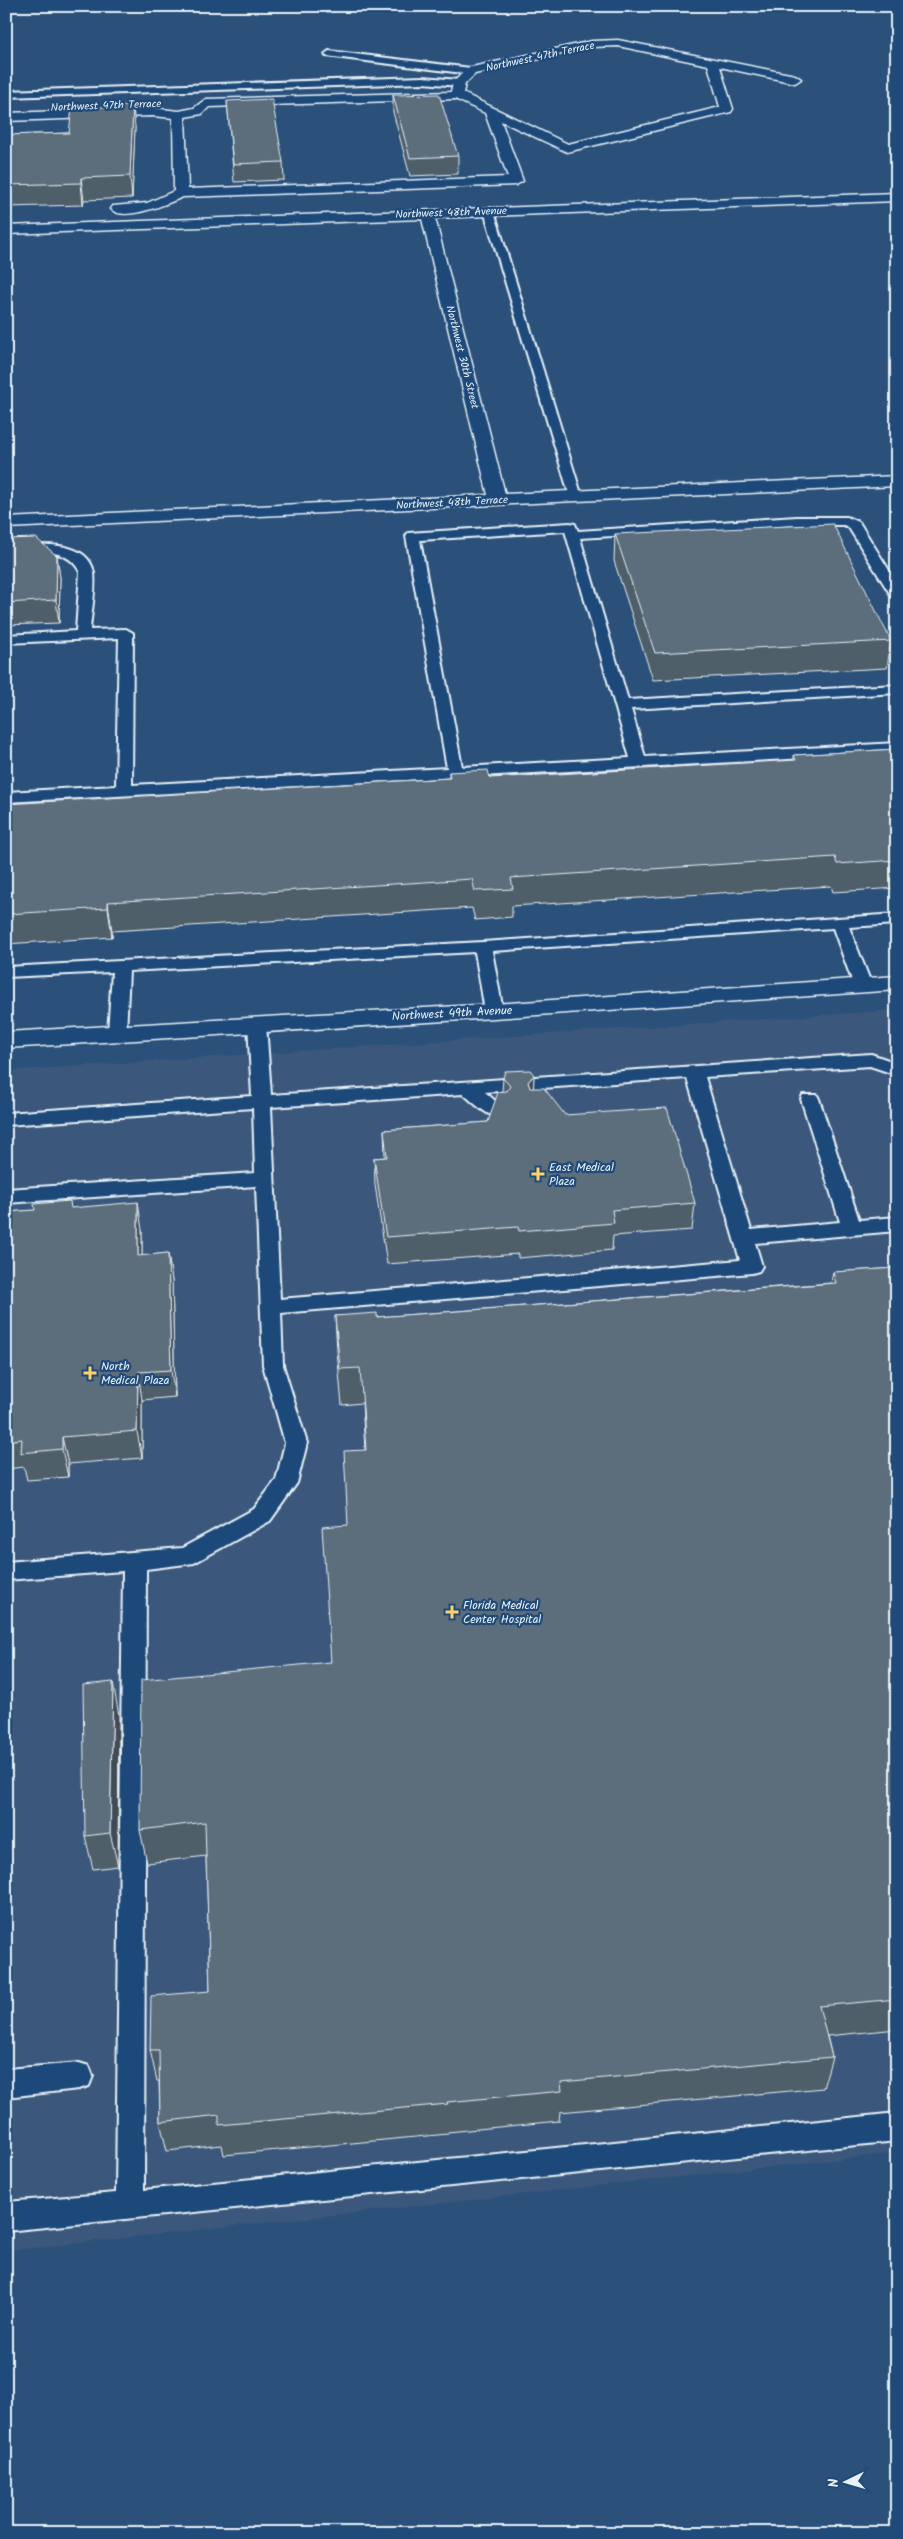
<svg xmlns="http://www.w3.org/2000/svg" width="903" height="2539" viewBox="0 0 903 2539" font-family="Kalam,sans-serif">
	<style>
		.built { fill: #3a597b }
		.lines { fill: none; stroke-linecap: round; stroke-linejoin: round }
		.service-casing { stroke: #e8f1f8; stroke-width: 4 }
		.minor-casing { stroke: #e8f1f8; stroke-width: 3 }
		.tertiary-casing { stroke: #e8f1f8; stroke-width: 3 }
		.service { fill: #1f4a7a; fill-rule: evenodd }
		.minor { fill: #1f4a7a; fill-rule: evenodd }
		.tertiary { fill: #1f4a7a; fill-rule: evenodd }
		.wall { fill: #4f5e6b; stroke: #e8f1f8 }
		.shaded-wall { fill: #404c57; stroke: #e8f1f8 }
		.building { fill: #5c6d7c; stroke: #e8f1f8 }
		.poi-dot { fill: #ffd166; stroke: #1f4a7a; stroke-width: 2 }
		.labels { text-anchor: middle; stroke-width: 4.5; stroke-linejoin: round; paint-order: stroke }
		.far-street-label { font-size: 11px; fill: #e8f1f8; stroke: #1f4a7a }
		.street-label { font-size: 12px; fill: #e8f1f8; stroke: #1f4a7a }
		.poi-label { font-size: 12px; fill: #e8f1f8; stroke: #1f4a7a; text-anchor: start }
	</style>
	<rect width="100%" height="100%" fill="#2b517a"/>
	<filter id="ink" filterUnits="userSpaceOnUse"><feTurbulence type="fractalNoise" baseFrequency=".02" numOctaves="2"/><feDisplacementMap in="SourceGraphic" scale="10" xChannelSelector="R" yChannelSelector="G"/><feConvolveMatrix kernelMatrix="1 2 1 2 8 2 1 2 1" color-interpolation-filters="sRGB"/></filter>
	<g filter="url(#ink)">
		<polygon class="built" points="897,1010 897,2153 6,2251 6,1071"/>
		<g class="lines">
			<g class="service-casing">
				<g id="service">
					<polygon points="329,51 471,68 475,71 471,74 326,56 325,54"/>
					<polygon points="423,77 459,80 463,83 459,86 423,83 6,97 6,91"/>
					<polygon points="489,208 494,211 582,497 580,500 572,500 570,497 484,211"/>
					<path d="M 797,517 L 847,517 L 859,522 L 897,583 L 897,598 L 892,597 L 849,528 L 844,525 L 797,525 L 580,538 L 628,700 L 897,685 L 897,693 L 631,709 L 645,757 L 897,743 L 897,753 L 6,802 L 6,792 L 116,786 L 119,638 L 6,643 L 6,635 L 76,631 L 80,572 C 66,544 32,553 6,555 L 6,547 C 31,545 88,537 94,573 C 96,591 91,613 90,630 L 126,629 L 133,633 L 132,785 L 447,768 L 406,536 L 408,533 L 570,523 L 575,524 L 578,531 ZM 565,531 L 630,758 L 462,767 L 420,540 Z"/>
					<polygon points="897,914 897,924 849,927 872,986 869,990 857,990 854,986 833,928 492,951 503,1011 500,1015 488,1015 485,1011 475,952 129,971 126,1033 123,1037 111,1037 108,1033 112,972 6,977 6,967 483,942"/>
					<path d="M 257,1018 L 263,1020 L 266,1024 L 271,1095 L 871,1054 L 897,1063 L 897,1075 L 870,1066 L 705,1077 L 751,1230 L 840,1222 L 801,1099 L 803,1095 L 817,1095 L 819,1099 L 859,1220 L 897,1217 L 897,1231 L 755,1243 L 762,1266 L 759,1271 L 752,1273 L 281,1313 L 283,1365 L 307,1443 L 297,1483 L 270,1521 L 194,1563 L 146,1569 L 144,2190 L 897,2113 L 897,2141 L 6,2231 L 6,2202 L 116,2193 L 123,1571 L 6,1580 L 6,1562 L 182,1548 L 254,1509 L 276,1480 L 285,1443 L 263,1365 L 256,1186 L 6,1203 L 6,1189 L 255,1173 L 253,1108 L 6,1125 L 6,1113 L 252,1096 L 248,1024 L 251,1020 ZM 687,1078 L 740,1260 L 280,1299 L 271,1107 L 463,1094 C 475,1103 490,1121 506,1116 L 508,1112 L 485,1092 Z"/>
					<polygon points="79,2063 89,2066 93,2076 89,2086 79,2089 6,2097 6,2069"/>
				</g>
			</g>
			<g class="minor-casing">
				<g id="minor">
					<path d="M 618,40 L 795,75 L 801,79 L 795,83 L 720,67 L 733,109 L 731,112 L 567,152 L 501,121 L 523,181 L 516,185 L 183,197 C 169,203 123,223 111,209 L 113,206 L 147,203 L 174,191 L 173,118 L 152,116 L 6,121 L 6,113 L 152,108 L 179,111 L 194,108 L 206,99 L 451,92 L 453,83 L 467,68 L 592,41 ZM 618,46 L 708,65 L 720,107 L 568,144 L 463,93 L 465,84 L 475,74 L 592,47 ZM 455,99 L 485,113 L 508,177 L 188,189 L 185,117 L 202,114 L 209,107 Z"/>
					<polygon points="897,193 897,201 435,218 505,494 897,476 897,486 6,528 6,518 488,495 422,219 6,234 6,226"/>
				</g>
			</g>
			<g class="tertiary-casing">
				<polygon id="tertiary" points="897,976 897,990 494,1018 6,1048 6,1032 494,1004"/>
			</g>
			<use href="#service" class="service"/>
			<use href="#minor" class="minor"/>
			<use href="#tertiary" class="tertiary"/>
		</g>
		<g class="wall">
			<polygon points="393,95 458,156 458,174 410,176 393,112"/>
			<polygon points="227,101 283,162 284,180 234,182"/>
			<polygon points="135,127 132,198 84,200 83,205 6,207 6,135 69,133"/>
			<polygon points="615,534 891,641 887,668 653,680 614,561"/>
			<polygon points="6,539 57,556 60,578 59,623 6,625"/>
			<polygon points="897,749 897,888 833,892 831,886 512,906 512,917 475,920 472,908 112,931 112,937 6,944 6,804 449,778 449,772 490,778 794,760 794,755"/>
			<polygon points="534,1075 533,1088 565,1115 695,1203 692,1230 613,1236 612,1250 518,1258 518,1254 387,1264 375,1185 374,1158 385,1157 384,1130 488,1122 502,1091 503,1078"/>
			<polygon points="72,1208 142,1230 142,1256 168,1253 172,1281 175,1397 142,1400 142,1458 68,1464 68,1477 27,1480 24,1467 6,1469 6,1212"/>
			<polygon points="897,1268 897,2029 827,2036 832,2057 823,2088 560,2112 559,2121 448,2132 448,2134 224,2155 222,2145 167,2151 160,2122 159,2081 157,2081 150,2050 210,1991 206,1856 147,1863 140,1830 331,1662 348,1525 365,1450 362,1403 342,1405 337,1351 335,1316 377,1317 831,1283 833,1272"/>
			<polygon points="119,1716 118,1866 93,1869 85,1836"/>
		</g>
		<g class="shaded-wall">
			<polygon points="133,106 135,127 132,198 130,176"/>
			<polygon points="81,178 84,200 83,205 81,183"/>
			<polygon points="57,556 60,578 59,623 56,600"/>
			<polygon points="108,902 112,931 112,937 108,908"/>
			<polygon points="534,1075 533,1102 528,1082"/>
			<polygon points="138,1202 142,1230 142,1284 138,1256"/>
			<polygon points="168,1253 172,1281 175,1397 171,1370"/>
			<polygon points="138,1372 142,1400 142,1458 137,1431"/>
			<polygon points="62,1437 68,1464 68,1477 62,1449"/>
			<polygon points="113,1682 119,1716 118,1866 110,1833"/>
		</g>
		<g class="building">
			<polygon points="439,94 458,156 410,158 393,95"/>
			<polygon points="272,99 283,162 233,164 227,101"/>
			<polygon points="133,106 130,176 81,178 81,183 6,185 6,135 69,133 72,108"/>
			<polygon points="833,524 891,641 655,653 615,534"/>
			<polygon points="36,538 57,556 56,600 6,603 6,539"/>
			<polygon points="897,749 897,860 837,864 835,857 511,878 513,889 475,891 472,879 108,902 108,908 6,914 6,804 450,778 449,772 488,770 490,778 796,760 794,755"/>
			<polygon points="530,1070 534,1075 528,1082 530,1088 544,1088 565,1115 667,1108 695,1203 612,1210 614,1223 519,1231 518,1227 386,1237 374,1158 387,1157 384,1130 488,1122 498,1092 507,1091 510,1086 503,1078 505,1071"/>
			<polygon points="70,1201 71,1208 138,1202 138,1256 168,1253 171,1370 138,1372 137,1431 62,1437 62,1449 21,1453 22,1439 6,1441 6,1212 35,1210 34,1204"/>
			<polygon points="897,1268 897,1999 819,2006 832,2057 561,2082 562,2091 447,2102 448,2104 219,2125 219,2115 160,2122 159,2050 150,2050 151,1996 210,1991 205,1822 140,1830 141,1680 331,1662 322,1527 348,1525 344,1451 366,1450 360,1368 340,1369 335,1316 377,1313 377,1317 836,1283 833,1272"/>
			<polygon points="113,1682 110,1833 85,1836 83,1685"/>
		</g>
	</g>
	<g class="poi-dot">
		<path d="M535.5 1166.5h5v5h5v5h-5v5h-5v-5h-5v-5h5z"/>
		<path d="M87.5 1365.5h5v5h5v5h-5v5h-5v-5h-5v-5h5z"/>
		<path d="M449.5 1604.5h5v5h5v5h-5v5h-5v-5h-5v-5h5z"/>
	</g>
	<g class="labels">
		<g class="far-street-label">
			<text transform="translate(540 56) rotate(-12)" y="4">Northwest 47th Terrace</text>
			<text transform="translate(106 105) rotate(-2)" y="4">Northwest 47th Terrace</text>
			<text transform="translate(451 212) rotate(-2)" y="4">Northwest 48th Avenue</text>
			<text transform="translate(463 357) rotate(76)" y="4">Northwest 30th Street</text>
			<text transform="translate(452 502) rotate(-3)" y="4">Northwest 48th Terrace</text>
		</g>
		<g class="street-label">
			<text transform="translate(452 1013) rotate(-3)" y="4">Northwest 49th Avenue</text>
		</g>
		<g class="poi-label">
			<text x="549" y="1171">East Medical<tspan x="549" dy="14">Plaza</tspan></text>
			<text x="101" y="1370">North<tspan x="101" dy="14">Medical Plaza</tspan></text>
			<text x="463" y="1609">Florida Medical<tspan x="463" dy="14">Center Hospital</tspan></text>
		</g>
	</g>
	<rect width="903" height="2539" fill="none" stroke="#1f4a7a" stroke-width="25"/>
	<rect x="12" y="12" width="878" height="2514" fill="none" stroke="#e8f1f8" stroke-width="2" filter="url(#ink)"/>
	<g transform="translate(846 2482) rotate(265)" stroke="#1f4a7a" stroke-width="4" paint-order="stroke">
	<path d="M0-4L9 19L0 12L-9 19Z" fill="#e8f1f8"/>
	<text y="-8" font-size="14" font-weight="bold" text-anchor="middle" fill="#e8f1f8">N</text>
	</g>
</svg>
